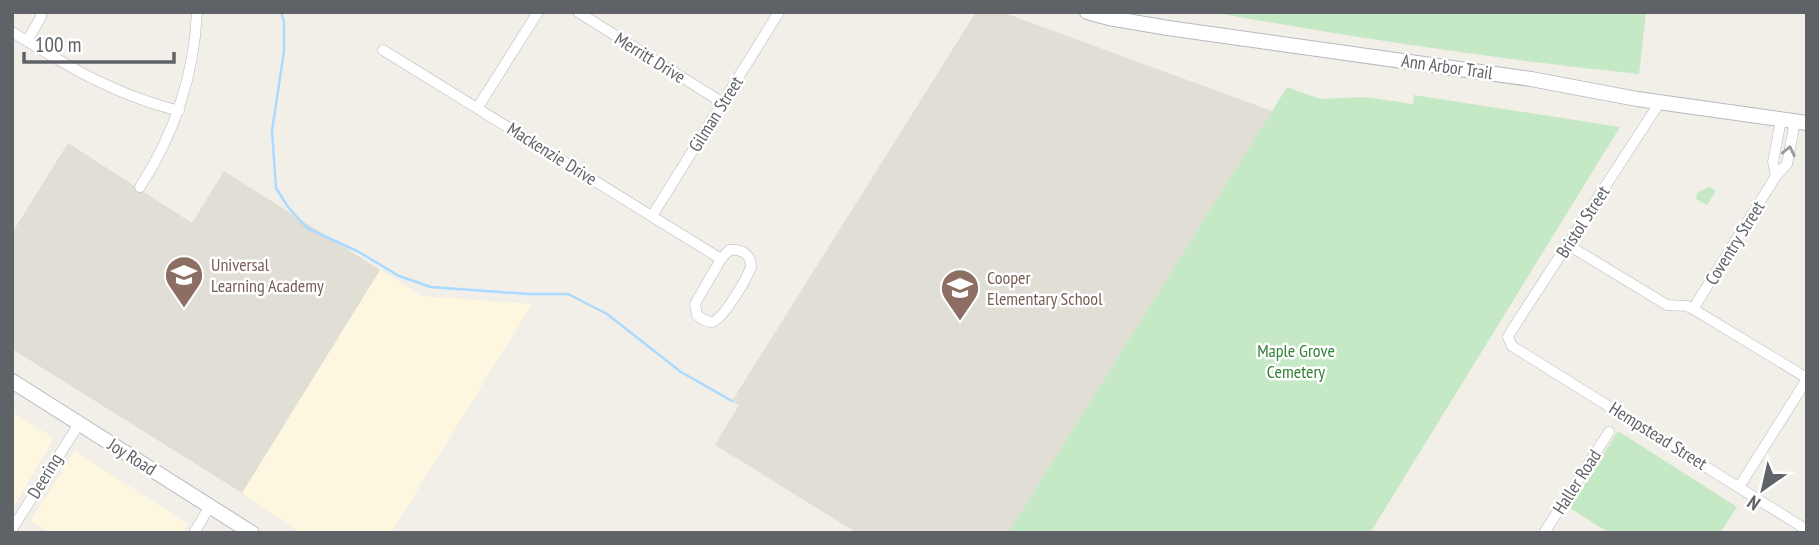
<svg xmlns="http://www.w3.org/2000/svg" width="1819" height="545" viewBox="0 0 1819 545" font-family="'PT Sans Narrow',sans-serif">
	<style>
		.commercial { fill: #fef7e0 }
		.education { fill: #e1ded6 }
		.green { fill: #c5e8c5 }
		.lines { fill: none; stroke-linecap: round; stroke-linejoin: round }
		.stream { stroke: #aadaff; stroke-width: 2.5 }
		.street-casing { stroke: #b5b8bc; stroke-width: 11 }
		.secondary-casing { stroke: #b6babf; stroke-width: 16 }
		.street { stroke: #fff; stroke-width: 10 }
		.secondary { stroke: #fff; stroke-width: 14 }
		.oneway { stroke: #979a9d }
		.labels { text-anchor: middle; stroke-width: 5; stroke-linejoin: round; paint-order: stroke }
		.street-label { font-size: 18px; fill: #5f6368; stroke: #fff }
		.education-label { font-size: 18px; fill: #785e54; stroke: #fff; text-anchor: start }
		.park-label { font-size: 18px; fill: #348238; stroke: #fff }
	</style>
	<rect width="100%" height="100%" fill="#f1efe8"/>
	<g class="commercial">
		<polygon points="380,270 422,296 532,304 391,533 301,533 242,493"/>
		<polygon points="12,412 54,438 12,510"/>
		<polygon points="75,451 188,524 183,533 49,533 31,521"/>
	</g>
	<g class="education">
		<polygon points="976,12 1002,12 1272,111 1008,533 857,533 715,445 739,405 732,401"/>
		<polygon points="68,143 192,223 224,171 380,270 242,493 12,349 12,233"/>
	</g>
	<g class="green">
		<path d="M 1212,12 L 1646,12 L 1639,74 C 1496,59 1354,38 1212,12 Z"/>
		<polygon points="1287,87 1320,99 1364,97 1413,104 1414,95 1620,127 1370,533 1008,533"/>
		<polygon points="1709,187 1716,191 1707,205 1696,199 1697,193"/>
		<polygon points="1618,431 1737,507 1720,533 1609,533 1570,508"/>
	</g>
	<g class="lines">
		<polyline class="stream" points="281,12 284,22 284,51 272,131 276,188 288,207 307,228 359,252 399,276 431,287 528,294 568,294 607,314 681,372 732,401"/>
		<g class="street-casing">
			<g id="street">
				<polyline points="578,12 723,103"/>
				<path d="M 12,32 C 69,67 113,94 179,111"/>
				<polyline points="27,41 41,17 41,12"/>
				<polyline points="383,50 721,259"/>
				<polyline points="1660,102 1510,333 1508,337 1512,346 1807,530"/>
				<polyline points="478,107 538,12"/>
				<polyline points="1776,176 1773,162 1781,120"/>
				<path d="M 140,187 C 175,133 194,77 197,12"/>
				<polyline points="652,216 779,12"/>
				<polyline points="1568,245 1667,305 1687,306 1693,309 1807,378"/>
				<path d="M 729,250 C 741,249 751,253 751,267 C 747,278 723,320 712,322 C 706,322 702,319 697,315 L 695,304 L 721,259 Z"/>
				<polyline points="1693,309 1776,176 1787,164 1795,122"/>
				<polyline points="1739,487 1807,379"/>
				<polyline points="12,529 79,424"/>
				<polyline points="194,533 210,506"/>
				<polyline points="1544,533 1609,432"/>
			</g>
		</g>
		<g class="secondary-casing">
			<g id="secondary">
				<polyline points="1087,12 1109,18 1168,28 1531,79 1637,99 1807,123"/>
				<polyline points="12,381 252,533"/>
			</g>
		</g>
		<use href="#street" class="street"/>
		<use href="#secondary" class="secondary"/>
	</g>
	<defs><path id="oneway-chevron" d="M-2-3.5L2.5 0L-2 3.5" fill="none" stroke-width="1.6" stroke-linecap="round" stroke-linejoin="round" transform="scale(1.75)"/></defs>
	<use class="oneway" href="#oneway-chevron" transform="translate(1789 151) rotate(-78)"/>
	<defs>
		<g id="school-pin" transform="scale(2.0125)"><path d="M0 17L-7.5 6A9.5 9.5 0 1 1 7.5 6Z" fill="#8d6e63" stroke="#fff"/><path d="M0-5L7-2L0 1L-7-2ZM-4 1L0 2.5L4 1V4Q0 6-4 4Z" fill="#fff"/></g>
	</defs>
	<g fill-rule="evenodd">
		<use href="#school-pin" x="184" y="275"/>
		<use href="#school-pin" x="960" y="288"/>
	</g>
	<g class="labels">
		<g class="street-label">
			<text transform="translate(650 58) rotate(32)" y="6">Merritt Drive</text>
			<text transform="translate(1447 67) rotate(8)" y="6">Ann Arbor Trail</text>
			<text transform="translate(716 114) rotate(-58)" y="6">Gilman Street</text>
			<text transform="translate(552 154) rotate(32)" y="6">Mackenzie Drive</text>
			<text transform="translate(1583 222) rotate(-57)" y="6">Bristol Street</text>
			<text transform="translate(1735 243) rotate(-58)" y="6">Coventry Street</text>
			<text transform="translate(1658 436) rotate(32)" y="6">Hempstead Street</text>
			<text transform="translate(132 457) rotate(32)" y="6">Joy Road</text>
			<text transform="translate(45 476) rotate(-59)" y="6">Deering</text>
			<text transform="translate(1577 482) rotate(-57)" y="6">Haller Road</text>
		</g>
		<g class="education-label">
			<text x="211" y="271">Universal<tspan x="211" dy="21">Learning Academy</tspan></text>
			<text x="987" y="284">Cooper<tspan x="987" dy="21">Elementary School</tspan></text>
		</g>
		<g class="park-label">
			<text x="1296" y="357">Maple Grove<tspan x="1296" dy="21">Cemetery</tspan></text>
		</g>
	</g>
	<rect width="1819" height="545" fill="none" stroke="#5f6368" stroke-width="28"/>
	<g transform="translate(1763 489) rotate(214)" stroke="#ffffff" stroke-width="5" paint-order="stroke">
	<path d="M0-5L12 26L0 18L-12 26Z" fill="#5f6368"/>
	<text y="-10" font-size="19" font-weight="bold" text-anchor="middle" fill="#5f6368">N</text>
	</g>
	<path d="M24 52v10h150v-10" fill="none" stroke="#5f6368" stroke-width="3.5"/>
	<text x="35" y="52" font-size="21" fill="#5f6368" stroke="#ffffff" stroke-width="5" paint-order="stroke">100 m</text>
</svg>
